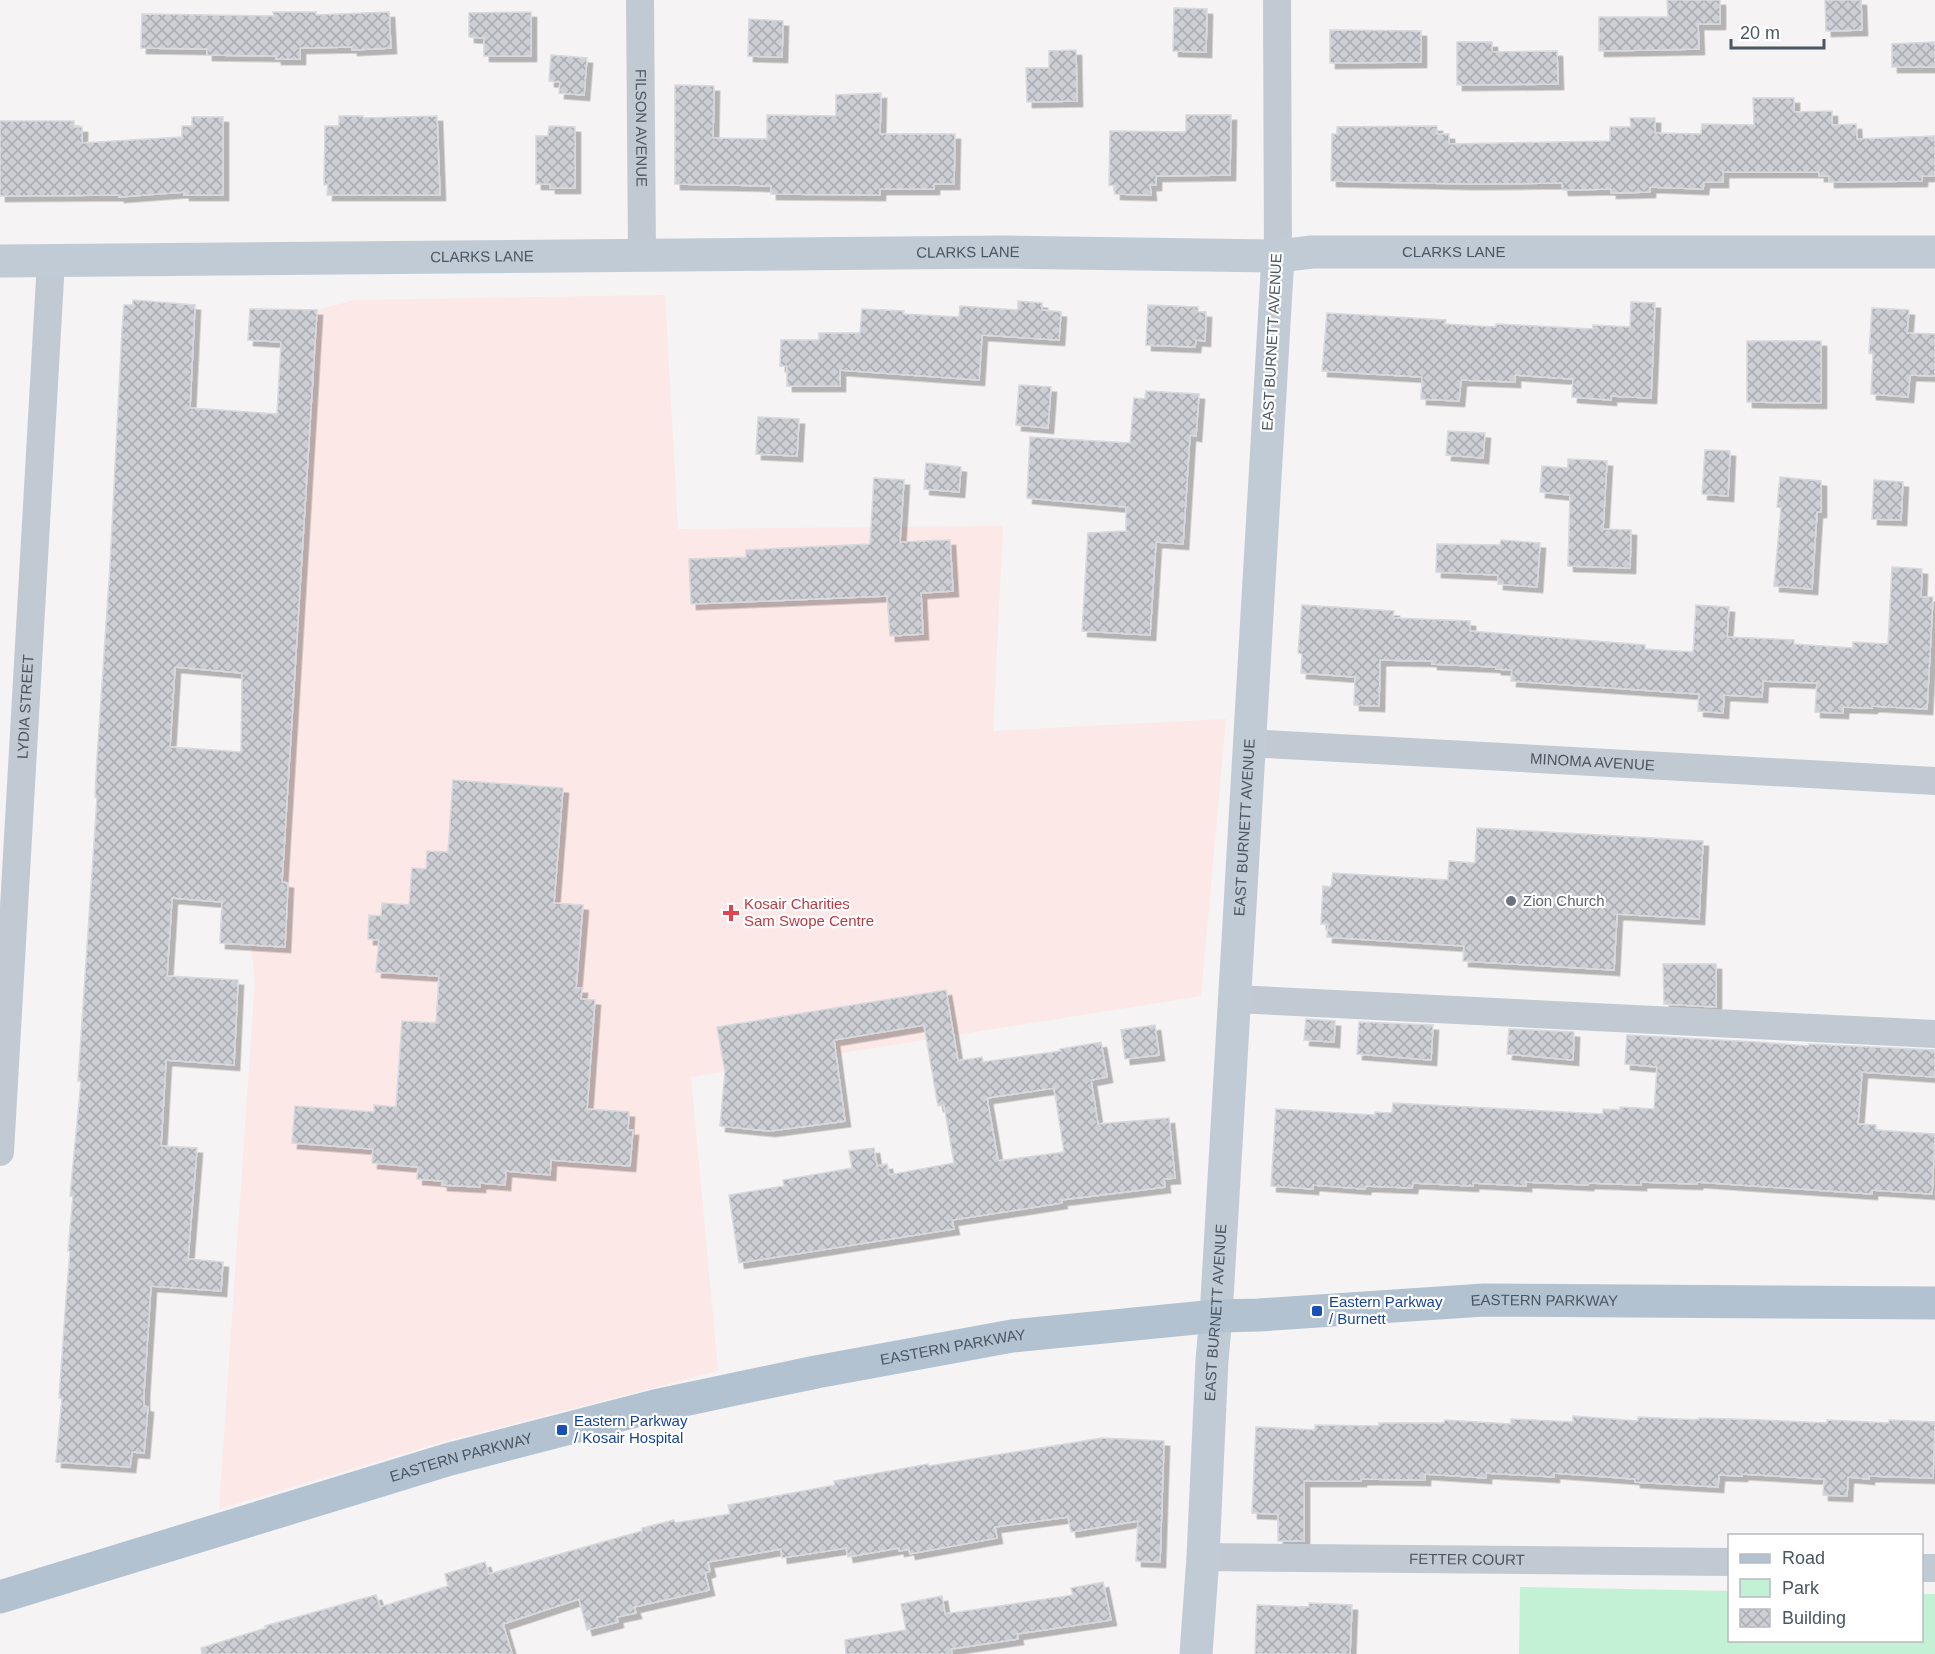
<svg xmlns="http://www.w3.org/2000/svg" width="1935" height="1654" viewBox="0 0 1935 1654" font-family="Helvetica,sans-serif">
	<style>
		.medical { fill: #fce8e6 }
		.park { fill: #c3f1d5 }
		.building { fill: url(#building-cross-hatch); stroke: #d7d9de; stroke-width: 1.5; fill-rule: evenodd; filter: url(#shadow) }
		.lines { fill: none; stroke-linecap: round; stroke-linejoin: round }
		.street { stroke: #c1cad2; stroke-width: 28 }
		.secondary { stroke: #c1cbd6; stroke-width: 33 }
		.primary { stroke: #b3c2d1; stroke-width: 33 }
		.worship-dot { fill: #6b7280; stroke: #fff; stroke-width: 2 }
		.health-dot { fill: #e0444e; stroke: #fff; stroke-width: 2 }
		.transit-dot { fill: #1a4fb4; stroke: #fff; stroke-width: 2 }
		.labels { text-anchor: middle; stroke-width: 4.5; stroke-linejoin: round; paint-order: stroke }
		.street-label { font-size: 15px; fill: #4a5661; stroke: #fff }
		.worship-label { font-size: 15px; fill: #5b616d; stroke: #fff; text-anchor: start }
		.health-label { font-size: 15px; fill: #be3a42; stroke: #fff; text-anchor: start }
		.transit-label { font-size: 15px; fill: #164399; stroke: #fff; text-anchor: start }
	</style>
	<defs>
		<pattern id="building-cross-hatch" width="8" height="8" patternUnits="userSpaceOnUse" patternTransform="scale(1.5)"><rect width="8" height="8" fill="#cdcfd5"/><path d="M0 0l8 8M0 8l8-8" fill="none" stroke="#a8abb0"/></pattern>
		<filter id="shadow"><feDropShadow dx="5.5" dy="5.5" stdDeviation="0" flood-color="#0004"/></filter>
	</defs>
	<rect width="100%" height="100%" fill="#f5f3f3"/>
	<polygon class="medical" points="665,295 678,529 1003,526 993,731 1226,719 1201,996 691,1077 718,1371 435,1444 219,1509 255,980 251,945 286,308 317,310 355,300"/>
	<polygon class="park" points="1520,1587 1729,1591 1730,1640 1922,1640 1922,1594 1935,1594 1935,1654 1519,1654"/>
	<g class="building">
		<polygon points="1667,0 1720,0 1720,24 1698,24 1699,49 1599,51 1599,17 1668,17"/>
		<polygon points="1825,0 1861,0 1862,30 1826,31"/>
		<polygon points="1174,8 1207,9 1206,52 1173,51"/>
		<polygon points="273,12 316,12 316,15 389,12 391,48 352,50 352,47 300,48 300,59 276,59 276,56 207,55 207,49 141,48 142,14 274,16"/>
		<polygon points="531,12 531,56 484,56 484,38 469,37 469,13"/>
		<polygon points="749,19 783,21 782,57 748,56"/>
		<polygon points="1330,30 1421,31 1421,62 1330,63"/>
		<polygon points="1457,42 1492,42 1492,52 1557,51 1558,84 1457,85"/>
		<polygon points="1935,42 1935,67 1892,67 1892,44"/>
		<polygon points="1076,50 1077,101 1027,102 1026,68 1049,68 1049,51"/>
		<polygon points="551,55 587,58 584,95 559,93 560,82 549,81"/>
		<polygon points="675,85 714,86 713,138 767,139 767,115 836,116 836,95 881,93 880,134 955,134 954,184 934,184 934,189 880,189 880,195 771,194 771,186 675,184"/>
		<polygon points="1753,98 1794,98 1794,112 1832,111 1832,125 1856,124 1857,139 1935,136 1935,176 1922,176 1922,181 1829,182 1829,176 1819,176 1819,172 1723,172 1723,182 1704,182 1703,189 1650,187 1650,192 1611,193 1611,189 1563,190 1562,183 1470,184 1331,181 1332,134 1337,134 1337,127 1437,126 1437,134 1449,134 1449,144 1610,141 1610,127 1631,127 1630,118 1655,118 1655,133 1701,134 1702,124 1754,125"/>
		<polygon points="1186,115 1231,115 1230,175 1156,176 1156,185 1150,185 1151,195 1115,194 1115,186 1109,185 1110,131 1186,132"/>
		<polygon points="339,116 363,116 363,118 437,116 440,195 327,195 328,184 324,185 325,126 339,126"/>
		<polygon points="192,117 223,117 223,195 184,195 184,192 119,197 119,195 0,196 0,121 74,121 74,127 82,127 82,143 182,137 182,126 192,126"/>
		<polygon points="549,126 575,127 575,188 550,188 550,184 536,184 536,136 548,136"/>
		<path d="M 133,300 L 195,305 L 190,408 L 277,414 L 281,342 L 248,340 L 250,309 L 317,310 L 282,882 L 288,883 L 285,947 L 220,943 L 222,902 L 172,898 L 167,976 L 238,980 L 234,1065 L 166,1060 L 161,1146 L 197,1148 L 188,1259 L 223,1262 L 221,1291 L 151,1286 L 144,1392 L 144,1406 L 148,1407 L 144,1453 L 132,1452 L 130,1467 L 56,1462 L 62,1398 L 59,1398 L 65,1313 L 70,1251 L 68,1251 L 73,1196 L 70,1196 L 81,1081 L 78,1081 L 97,798 L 95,797 L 97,758 L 110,566 L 122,329 L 124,305 L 133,305 ZM 175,667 L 242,673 L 241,752 L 170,747 Z"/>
		<polygon points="1018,301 1042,303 1042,310 1061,312 1059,340 982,335 979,380 840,370 840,386 787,386 787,366 780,366 781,340 819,340 819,333 860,333 862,309 904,311 903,314 959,317 960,306 1018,310"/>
		<polygon points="1631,302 1655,303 1651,398 1611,396 1611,400 1572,397 1573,379 1515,375 1515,382 1461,380 1459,401 1421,399 1422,377 1322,371 1327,313 1446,320 1445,324 1496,327 1496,324 1593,329 1593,325 1630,327"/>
		<polygon points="1148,305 1198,307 1198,312 1206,312 1205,341 1196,340 1195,347 1146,345"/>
		<polygon points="1872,308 1909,310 1907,333 1935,334 1935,376 1910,375 1908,397 1871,394 1873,354 1869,353"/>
		<polygon points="1747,341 1821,341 1821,403 1747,402"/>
		<polygon points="1019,385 1051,387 1048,428 1016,425"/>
		<polygon points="1146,391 1199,394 1196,436 1190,435 1183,544 1156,542 1150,635 1082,631 1088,533 1126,531 1126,507 1027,498 1030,437 1130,443 1134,398 1145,399"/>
		<polygon points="758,417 799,419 797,456 756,454"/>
		<polygon points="1448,431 1485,433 1483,458 1446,455"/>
		<polygon points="1705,450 1730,451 1728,496 1702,494"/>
		<polygon points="1568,459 1607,461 1603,529 1631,530 1630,568 1568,566 1570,495 1540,492 1542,466 1568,468"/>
		<polygon points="926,463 961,467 959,492 924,489"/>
		<polygon points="1780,477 1821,481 1821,512 1817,512 1812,589 1774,586 1781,508 1777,507"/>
		<polygon points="874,478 904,480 900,542 950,540 953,591 921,593 923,634 890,636 887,596 691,604 689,559 746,557 746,550 870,544"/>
		<polygon points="1874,480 1903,482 1901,520 1872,519"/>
		<polygon points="1501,540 1540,543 1537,587 1498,584 1498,575 1436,572 1437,544 1500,545"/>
		<polygon points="1892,567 1922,569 1921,597 1933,597 1927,709 1872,706 1872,708 1843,707 1843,713 1815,712 1817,683 1763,681 1762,697 1724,695 1723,713 1698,711 1699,694 1511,681 1512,670 1496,669 1496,667 1432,664 1432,661 1380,660 1379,706 1354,705 1355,677 1301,673 1302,654 1298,653 1302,605 1394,611 1393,618 1470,621 1470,631 1645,645 1645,649 1693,652 1696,605 1729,607 1727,637 1794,640 1794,644 1853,648 1853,642 1888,644"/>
		<polygon points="453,780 563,788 554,903 583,905 576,988 582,988 581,999 595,1000 587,1109 629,1112 628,1130 633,1130 630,1166 551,1160 550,1175 506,1171 505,1185 480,1183 480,1187 442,1185 442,1181 417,1179 418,1167 372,1163 373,1149 292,1143 295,1106 374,1112 374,1105 396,1107 402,1021 436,1023 439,976 376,972 379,940 368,939 369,915 381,916 382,903 409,905 412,868 426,869 427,851 448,852"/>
		<polygon points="1477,828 1703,841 1699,919 1617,914 1614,970 1463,961 1464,946 1327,937 1328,924 1321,924 1323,886 1331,887 1333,873 1448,880 1449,861 1475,863"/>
		<polygon points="1663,964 1716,964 1716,1007 1664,1004"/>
		<path d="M 946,990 L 958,1061 L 982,1057 L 983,1062 L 1061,1051 L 1060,1049 L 1101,1042 L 1107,1077 L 1091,1080 L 1098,1124 L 1169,1118 L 1175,1178 L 1164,1179 L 1165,1187 L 1061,1200 L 1062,1203 L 952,1220 L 954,1229 L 739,1263 L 729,1195 L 784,1186 L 783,1180 L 852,1168 L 849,1151 L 874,1148 L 877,1166 L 887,1164 L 889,1175 L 954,1163 L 944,1105 L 938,1106 L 924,1025 L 834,1040 L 845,1121 L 770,1131 L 720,1126 L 725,1072 L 717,1027 ZM 1054,1088 L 1064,1152 L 998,1161 L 987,1098 Z"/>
		<polygon points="1306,1019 1335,1021 1334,1042 1304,1040"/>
		<polygon points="1359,1022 1433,1025 1431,1060 1357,1054"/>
		<polygon points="1155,1025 1159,1055 1125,1059 1121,1030"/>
		<polygon points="1509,1029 1574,1032 1573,1060 1507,1054"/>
		<polygon points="1627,1035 1757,1042 1809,1046 1809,1044 1935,1050 1935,1077 1862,1072 1858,1124 1876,1125 1876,1130 1935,1134 1932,1194 1872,1190 1872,1194 1697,1182 1697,1184 1641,1182 1641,1185 1589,1183 1588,1185 1526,1182 1526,1186 1473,1183 1473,1186 1413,1183 1412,1188 1366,1186 1365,1189 1313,1185 1313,1189 1271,1186 1276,1109 1375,1115 1375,1112 1392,1113 1393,1103 1603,1114 1603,1109 1620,1110 1620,1107 1654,1109 1657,1067 1625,1064"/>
		<polygon points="1573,1416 1638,1421 1638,1417 1699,1420 1699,1418 1762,1420 1827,1423 1827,1420 1889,1423 1889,1420 1935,1422 1933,1478 1869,1476 1869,1479 1848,1477 1847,1496 1823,1495 1824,1479 1742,1474 1742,1476 1719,1475 1718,1487 1635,1482 1635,1479 1554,1473 1554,1477 1486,1473 1486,1478 1425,1474 1425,1480 1361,1479 1361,1481 1304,1481 1304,1541 1278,1541 1278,1514 1252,1513 1256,1427 1315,1430 1315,1425 1379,1426 1379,1423 1444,1423 1445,1420 1511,1424 1511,1419 1573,1422"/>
		<polygon points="1102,1438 1164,1441 1160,1562 1136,1561 1138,1521 1071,1532 1068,1517 995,1527 997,1538 910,1554 909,1549 899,1551 899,1548 848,1557 846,1548 782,1558 781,1549 708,1562 710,1571 705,1573 709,1590 634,1607 636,1613 617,1617 618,1622 587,1630 579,1599 503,1624 512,1654 202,1654 201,1648 266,1628 265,1626 376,1595 380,1607 448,1586 445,1574 485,1562 489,1574 642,1531 642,1528 674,1520 675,1523 730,1514 728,1505 835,1485 834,1481 928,1464 929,1466"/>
		<polygon points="1103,1582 1111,1620 1017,1634 1018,1639 951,1649 952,1654 846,1654 845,1640 906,1630 901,1604 942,1596 945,1614 1073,1595 1071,1588"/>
		<polygon points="1309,1603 1352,1605 1350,1654 1255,1654 1257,1605 1309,1607"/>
	</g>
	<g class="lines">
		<g class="street">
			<path id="s1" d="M 640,0 L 642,255"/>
			<polyline points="1277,0 1278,256"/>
			<path id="s2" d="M 1249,743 L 1935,781"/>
			<polyline points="1235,999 1935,1034"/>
			<path id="s3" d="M 0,1152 L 51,261"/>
			<path id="s4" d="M 1203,1557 L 1730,1562"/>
			<polyline points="1922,1568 1935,1568"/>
		</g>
		<g class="secondary">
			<path id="s5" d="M 0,261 L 1003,252 L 1278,256 L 1312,252 L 1935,252"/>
			<path id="s6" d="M 1196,1654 L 1203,1557 L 1212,1360 L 1216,1316 L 1278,256"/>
		</g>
		<path class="primary" id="s7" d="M 0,1597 L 450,1459 L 655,1406 L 816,1372 L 1012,1336 L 1216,1316 L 1259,1315 L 1484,1300 L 1935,1303"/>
	</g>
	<circle class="worship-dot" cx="1511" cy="901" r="6"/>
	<path class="health-dot" d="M728 904h6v6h6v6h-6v6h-6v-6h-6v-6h6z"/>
	<g class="transit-dot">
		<rect x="1311" y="1305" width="12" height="12" rx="3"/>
		<rect x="556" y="1424" width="12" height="12" rx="3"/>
	</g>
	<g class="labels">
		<g class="street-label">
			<text dy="5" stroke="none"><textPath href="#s1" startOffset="128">FILSON AVENUE</textPath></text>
			<text dy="5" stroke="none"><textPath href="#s5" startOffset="968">CLARKS LANE</textPath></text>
			<text dy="5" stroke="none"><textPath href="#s5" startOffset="1454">CLARKS LANE</textPath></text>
			<text dy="5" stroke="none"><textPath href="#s5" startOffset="482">CLARKS LANE</textPath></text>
			<text transform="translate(1272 342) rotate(-87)" y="5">EAST BURNETT AVENUE</text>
			<text dy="5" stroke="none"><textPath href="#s3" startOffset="446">LYDIA STREET</textPath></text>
			<text dy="5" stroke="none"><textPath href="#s2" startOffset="344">MINOMA AVENUE</textPath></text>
			<text dy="5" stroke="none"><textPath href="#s6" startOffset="828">EAST BURNETT AVENUE</textPath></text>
			<text dy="5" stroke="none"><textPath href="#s7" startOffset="1580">EASTERN PARKWAY</textPath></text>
			<text dy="5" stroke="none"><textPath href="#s6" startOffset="342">EAST BURNETT AVENUE</textPath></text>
			<text dy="5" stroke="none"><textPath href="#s7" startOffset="986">EASTERN PARKWAY</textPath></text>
			<text dy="5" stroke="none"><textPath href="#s7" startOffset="482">EASTERN PARKWAY</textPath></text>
			<text dy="5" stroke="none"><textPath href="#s4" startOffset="264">FETTER COURT</textPath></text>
		</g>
		<g class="worship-label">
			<text x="1523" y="906">Zion Church</text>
		</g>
		<g class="health-label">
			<text x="744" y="909">Kosair Charities<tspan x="744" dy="17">Sam Swope Centre</tspan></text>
		</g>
		<g class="transit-label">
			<text x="1329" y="1307">Eastern Parkway<tspan x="1329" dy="17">/ Burnett</tspan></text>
			<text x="574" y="1426">Eastern Parkway<tspan x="574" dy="17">/ Kosair Hospital</tspan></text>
		</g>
	</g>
	<rect x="1728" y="1534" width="195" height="108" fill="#ffffff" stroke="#b7bbc0" stroke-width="1.5"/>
	<rect x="1740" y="1554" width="30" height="9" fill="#b3c2d1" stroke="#b7bbc0" stroke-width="1.5"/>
	<text x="1782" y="1564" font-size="18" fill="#4a5661">Road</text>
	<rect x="1740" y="1579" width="30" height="18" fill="#c3f1d5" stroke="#b7bbc0" stroke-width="1.5"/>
	<text x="1782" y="1594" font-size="18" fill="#4a5661">Park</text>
	<rect x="1740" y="1609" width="30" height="18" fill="url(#building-cross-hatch)" stroke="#b7bbc0" stroke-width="1.5"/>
	<text x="1782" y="1624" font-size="18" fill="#4a5661">Building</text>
	<path d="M1731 39v9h93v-9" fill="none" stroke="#4a5661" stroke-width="3"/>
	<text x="1740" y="39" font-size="18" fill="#4a5661" stroke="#ffffff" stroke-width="4.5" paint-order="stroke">20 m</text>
</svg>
